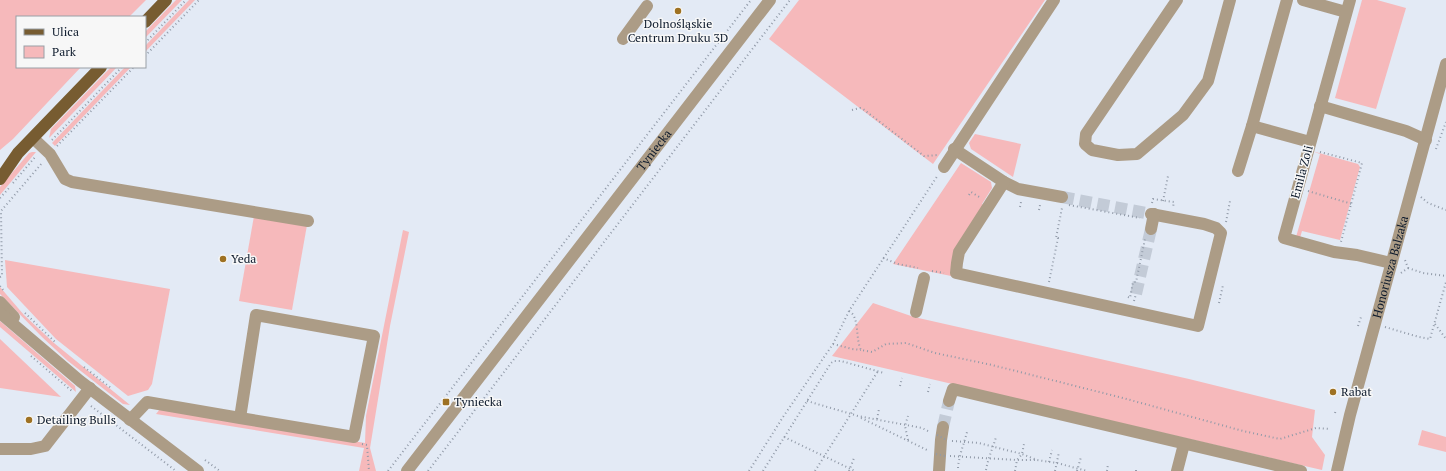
<svg xmlns="http://www.w3.org/2000/svg" width="1446" height="471" viewBox="0 0 1446 471" font-family="'PT Serif',serif">
	<style>
		.green { fill: #f6b9bb }
		.lines { fill: none; stroke-linecap: round; stroke-linejoin: round }
		.minor-tunnel { stroke: #c3cbd7; stroke-width: 12; stroke-dasharray: 12 6; stroke-linecap: butt }
		.path { stroke: #919aa8; stroke-width: 2; stroke-dasharray: 1 3; stroke-linecap: butt }
		.minor { stroke: #ac9c86; stroke-width: 12 }
		.major { stroke: #775c31; stroke-width: 12 }
		.path-bridge { stroke: #919aa8; stroke-width: 2; stroke-dasharray: 1 3; stroke-linecap: butt }
		.poi-dot { fill: #9e7122; stroke: #f7f7f7; stroke-width: 1.5 }
		.labels { text-anchor: middle; stroke-width: 3; stroke-linejoin: round; paint-order: stroke }
		.poi-label { font-size: 12px; fill: #0d1a2c; stroke: #f7f7f7; text-anchor: start }
		.street-label { font-size: 12px; fill: #0d1a2c; stroke: #f7f7f7 }
	</style>
	<rect width="100%" height="100%" fill="#e3eaf5"/>
	<g class="green">
		<polygon points="0,0 146,0 129,17 17,17 17,67 81,67 13,139 0,150"/>
		<polygon points="176,0 182,0 145,38 145,32"/>
		<polygon points="189,0 195,0 145,52 145,46"/>
		<polygon points="799,0 1045,0 933,164 769,39"/>
		<polygon points="1362,0 1377,0 1406,8 1376,109 1335,98"/>
		<polygon points="111,67 117,67 49,138 51,129"/>
		<polygon points="125,67 131,67 55,146 52,143"/>
		<polygon points="975,134 1021,144 1013,177 971,149 969,143"/>
		<polygon points="1312,151 1358,164 1360,167 1340,240 1302,231 1300,238 1296,237 1320,154"/>
		<polygon points="32,152 36,152 0,195 0,187 29,153"/>
		<polygon points="961,163 991,182 992,188 982,204 985,206 955,252 951,276 893,264"/>
		<polygon points="254,216 307,225 292,310 239,301"/>
		<polygon points="403,230 409,232 390,326 370,448 376,471 359,471 364,448 156,414 160,409 365,443 366,416"/>
		<polygon points="5,260 170,289 152,384 148,390 128,396 56,339 7,287"/>
		<polygon points="0,287 24,315 54,343 130,405 123,404 68,361 42,337 0,294"/>
		<polygon points="873,303 914,317 1189,379 1315,410 1312,437 1325,455 1322,470 832,356"/>
		<polygon points="0,321 75,386 76,392 0,327"/>
		<polygon points="0,339 61,397 0,388"/>
		<polygon points="1422,430 1446,437 1446,452 1418,445"/>
	</g>
	<g class="lines">
		<g class="minor-tunnel">
			<polyline points="1062,197 1151,214"/>
			<polyline points="1136,294 1151,229"/>
			<polyline points="943,427 949,401"/>
		</g>
		<g class="path">
			<polyline points="145,43 186,0"/>
			<polyline points="145,56 199,0"/>
			<polyline points="852,110 860,108 863,109 924,156 938,155"/>
			<polyline points="52,140 122,67"/>
			<polyline points="57,146 134,67"/>
			<polyline points="1436,149 1446,122"/>
			<polyline points="1320,152 1362,163 1341,242"/>
			<polyline points="13,183 36,156"/>
			<polyline points="1308,191 1352,204"/>
			<polyline points="969,195 971,192 981,198"/>
			<polyline points="1421,197 1428,203 1446,210"/>
			<polyline points="0,198 9,188"/>
			<polyline points="1163,201 1168,176"/>
			<polyline points="1152,203 1153,199 1174,202 1173,207"/>
			<polyline points="1069,205 1140,218"/>
			<polyline points="1020,207 1021,202"/>
			<polyline points="1039,210 1040,205"/>
			<polyline points="1226,222 1230,201"/>
			<polyline points="883,258 898,264 918,268"/>
			<polyline points="1408,268 1423,273 1446,276"/>
			<polyline points="932,271 944,273"/>
			<polyline points="1401,273 1408,268 1405,260"/>
			<polyline points="0,277 2,276 1,211 42,163"/>
			<polyline points="1049,282 1058,238 1056,238 1062,208"/>
			<polyline points="0,286 4,291"/>
			<polyline points="1128,297 1130,298 1133,282 1136,282 1145,239"/>
			<polyline points="1134,301 1136,294"/>
			<polyline points="1219,303 1223,285"/>
			<path d="M 849,311 C 860,317 855,338 861,350 L 872,352 L 886,344 L 906,343 L 935,353 L 992,365 L 1123,398 L 1243,431 L 1280,439 L 1316,428 L 1330,429"/>
			<polyline points="25,313 55,342"/>
			<polyline points="1435,324 1446,339"/>
			<polyline points="1358,326 1361,317"/>
			<polyline points="1385,327 1419,337 1430,339 1446,282"/>
			<polyline points="833,344 852,349 861,350"/>
			<polyline points="31,356 73,392"/>
			<polyline points="84,367 111,388"/>
			<polyline points="900,386 902,378"/>
			<polyline points="928,392 930,384"/>
			<polyline points="807,401 858,416 922,428 930,432"/>
			<polyline points="91,406 176,471"/>
			<polyline points="1335,413 1336,410"/>
			<polyline points="861,418 929,451"/>
			<polyline points="877,419 879,409"/>
			<polyline points="784,437 855,471"/>
			<polyline points="908,440 905,426 908,416"/>
			<polyline points="952,441 979,443 1022,454 1037,460 1057,463 1087,471"/>
			<polyline points="362,444 367,445 369,471"/>
			<polyline points="950,456 1017,460 1036,460"/>
			<polyline points="205,460 220,471"/>
			<polyline points="1049,462 1052,450"/>
			<path d="M 958,468 C 959,455 964,444 967,432"/>
			<path d="M 986,470 C 988,458 993,448 996,437"/>
			<polyline points="388,471 751,0"/>
			<polyline points="428,471 790,0"/>
			<polyline points="749,471 783,417 833,344 849,311 938,175"/>
			<polyline points="763,471 831,363 834,361 841,361 884,373"/>
			<polyline points="815,471 878,371"/>
			<polyline points="849,471 854,458"/>
			<polyline points="1015,471 1017,460 1022,454 1024,444"/>
			<polyline points="1055,471 1059,452"/>
			<polyline points="1077,471 1081,457"/>
			<polyline points="1107,471 1108,464"/>
			<polyline points="1136,471 1136,470"/>
		</g>
		<g class="minor">
			<polyline points="1177,0 1086,134 1085,144 1092,150 1118,155 1137,154 1183,115 1208,81 1230,0"/>
			<polyline points="1303,0 1346,12"/>
			<polyline points="1350,0 1284,238 1334,252 1357,255 1391,263"/>
			<polyline points="623,39 647,6"/>
			<polyline points="1320,106 1406,131 1426,140"/>
			<polyline points="1252,126 1310,142"/>
			<polyline points="33,138 50,154 65,179 72,182 308,221"/>
			<polyline points="954,149 1004,182 1018,189 1062,197"/>
			<polyline points="944,167 1054,0"/>
			<polyline points="1238,171 1252,126 1287,0"/>
			<polyline points="1004,182 959,252 957,263 956,273 1198,326 1221,233 1216,228 1204,224 1151,214"/>
			<polyline points="1151,229 1154,214"/>
			<polyline points="0,302 14,317"/>
			<polyline points="916,312 924,278"/>
			<polyline points="0,313 80,381 198,471"/>
			<polyline points="949,401 953,389 1301,471"/>
			<polyline points="130,420 147,402 240,418 354,437 374,336 256,315 240,418"/>
			<polyline points="0,449 31,449 45,446 90,388"/>
			<path id="s1" d="M 407,471 L 770,0"/>
			<polyline points="939,471 941,440 943,427"/>
			<polyline points="1177,471 1184,444"/>
			<path id="s2" d="M 1337,471 L 1350,415 L 1446,64"/>
		</g>
		<g class="major">
			<polyline points="145,22 166,0"/>
			<polyline points="0,179 18,153 101,67"/>
		</g>
		<g class="path-bridge">
			<polyline points="937,435 947,440"/>
			<polyline points="936,454 945,456"/>
		</g>
	</g>
	<g class="poi-dot">
		<circle cx="678" cy="11" r="4"/>
		<circle cx="223" cy="259" r="4"/>
		<circle cx="1333" cy="392" r="4"/>
		<rect x="442" y="398" width="8" height="8" rx="2"/>
		<circle cx="29" cy="420" r="4"/>
	</g>
	<g class="labels">
		<g class="poi-label">
			<text x="678" y="28" text-anchor="middle">Dolnośląskie<tspan x="678" dy="14">Centrum Druku 3D</tspan></text>
			<text x="231" y="263">Yeda</text>
			<text x="1341" y="396">Rabat</text>
			<text x="454" y="406">Tyniecka</text>
			<text x="37" y="424">Detailing Bulls</text>
		</g>
		<g class="street-label">
			<text dy="4" stroke="none"><textPath href="#s1" startOffset="405">Tyniecka</textPath></text>
			<text transform="translate(1302 172) rotate(-75)" y="4">Emila Zoli</text>
			<text dy="4" stroke="none"><textPath href="#s2" startOffset="211">Honoriusza Balzaka</textPath></text>
		</g>
	</g>
	<rect x="16" y="16" width="130" height="52" fill="#f7f7f7" stroke="#999fa6"/>
	<rect x="24" y="29" width="20" height="6" fill="#775c31" stroke="#999fa6"/>
	<text x="52" y="36" font-size="12" fill="#0d1a2c">Ulica</text>
	<rect x="24" y="46" width="20" height="12" fill="#f6b9bb" stroke="#999fa6"/>
	<text x="52" y="56" font-size="12" fill="#0d1a2c">Park</text>
</svg>
